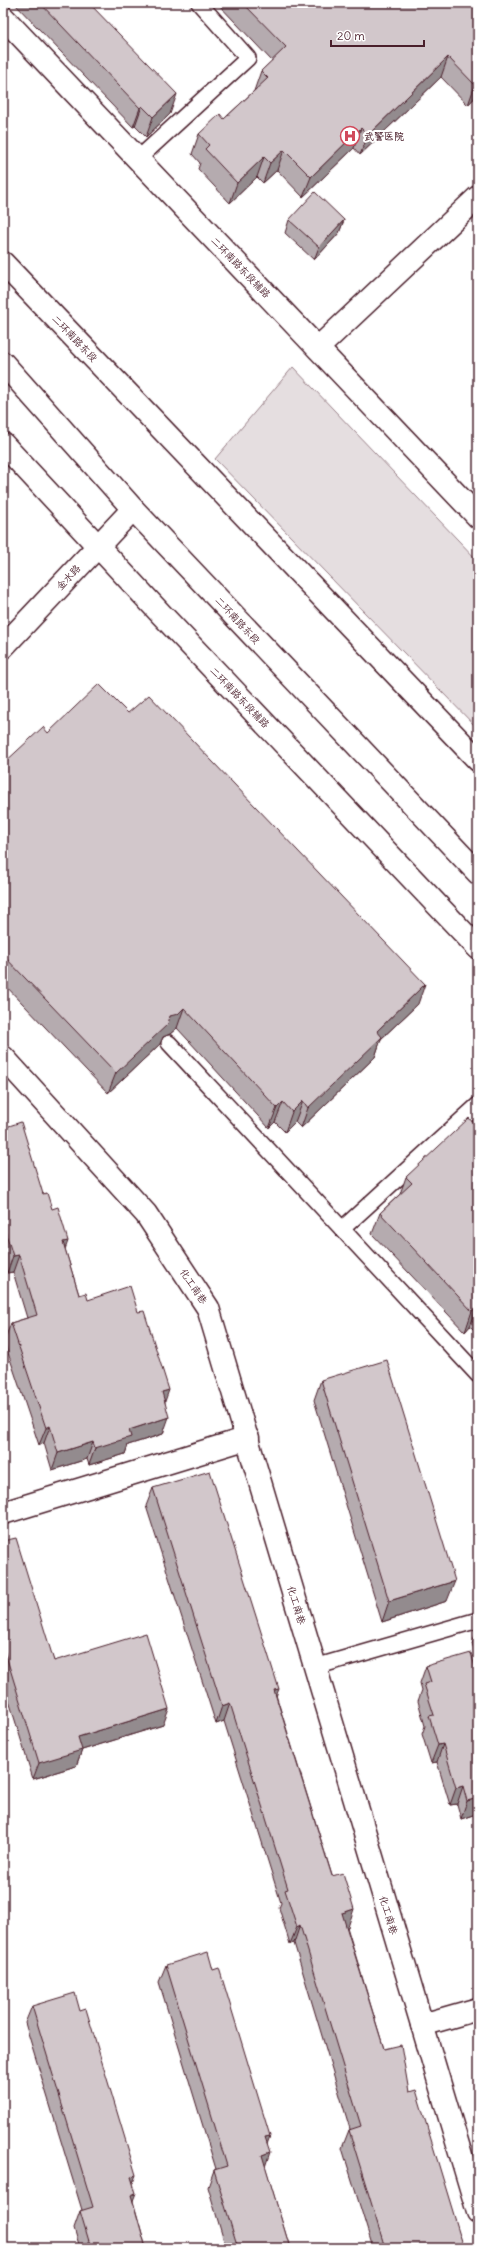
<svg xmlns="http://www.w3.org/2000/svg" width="481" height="2251" viewBox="0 0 481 2251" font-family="Delius,'LXGW WenKai TC',sans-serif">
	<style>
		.green { fill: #e5dee0; stroke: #987e86 }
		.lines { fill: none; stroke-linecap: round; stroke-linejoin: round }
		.service-casing { stroke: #4a1f2b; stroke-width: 18 }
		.minor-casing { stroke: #4a1f2b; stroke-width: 25 }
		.tertiary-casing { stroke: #4a1f2b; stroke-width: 25 }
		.secondary-casing { stroke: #4a1f2b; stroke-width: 25 }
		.trunk-casing { stroke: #4a1f2b; stroke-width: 25 }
		.service { stroke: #fff; stroke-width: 15 }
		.minor { stroke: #fff; stroke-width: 22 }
		.tertiary { stroke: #fff; stroke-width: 22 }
		.secondary { stroke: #fff; stroke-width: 22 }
		.trunk { stroke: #fff; stroke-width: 22 }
		.wall { fill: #b5abaf; stroke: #4a1f2b }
		.shaded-wall { fill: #938b8e; stroke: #4a1f2b }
		.building { fill: #d2c7cb; stroke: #4a1f2b }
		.labels { text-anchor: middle; stroke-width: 4; stroke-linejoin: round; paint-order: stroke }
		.poi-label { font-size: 10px; font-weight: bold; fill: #4a1f2b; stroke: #fff; text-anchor: start }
		.street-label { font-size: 10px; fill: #4a1f2b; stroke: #fff }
	</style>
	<rect width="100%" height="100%" fill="#fff"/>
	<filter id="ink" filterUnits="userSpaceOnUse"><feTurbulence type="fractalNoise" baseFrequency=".025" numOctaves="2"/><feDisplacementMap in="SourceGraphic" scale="8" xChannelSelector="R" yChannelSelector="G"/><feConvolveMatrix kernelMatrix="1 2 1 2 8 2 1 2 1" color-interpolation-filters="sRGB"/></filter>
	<g filter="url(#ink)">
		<polygon class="green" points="293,367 478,561 478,729 215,459"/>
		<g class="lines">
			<g class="service-casing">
				<g id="service">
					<polyline points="138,159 248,58 199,3"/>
					<polyline points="169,1043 478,1375"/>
					<polyline points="342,1229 478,1105"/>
					<polyline points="315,1667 478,1620"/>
				</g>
			</g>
			<g class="minor-casing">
				<g id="minor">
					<polyline points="318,348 478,197"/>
					<polyline points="3,1513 248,1438"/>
					<polyline points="422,2025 478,2009"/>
				</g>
			</g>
			<g class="tertiary-casing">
				<g id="tertiary">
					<polyline points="3,647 133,509"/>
					<polyline points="3,1057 146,1214 208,1308 478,2212"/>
				</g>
			</g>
			<g class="secondary-casing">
				<g id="secondary">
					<polyline points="3,17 478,517"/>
					<polyline points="3,444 162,615 478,948"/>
				</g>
			</g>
			<g class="trunk-casing">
				<g id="trunk">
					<polyline points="3,263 478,760"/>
					<polyline points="3,363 133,509 478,873"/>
				</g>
			</g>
			<use href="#service" class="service"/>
			<use href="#minor" class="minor"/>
			<use href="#tertiary" class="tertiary"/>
			<use href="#secondary" class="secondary"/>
			<use href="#trunk" class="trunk"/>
		</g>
		<g class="wall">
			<polygon points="14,3 93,3 91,5 170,114 146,137 135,126 133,127"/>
			<polygon points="217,3 478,3 478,94 468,105 441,77 360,155 354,148 303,197 277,170 263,183 257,177 230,203 198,169 200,163 192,154 199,134 224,119 254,91 261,71 272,61"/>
			<polygon points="289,220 344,220 339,233 314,260 285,233"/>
			<polygon points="48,733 418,1004 381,1039 375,1057 301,1128 295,1122 285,1132 275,1122 269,1128 177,1028 170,1034 163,1037 160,1044 108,1093 3,983 3,764"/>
			<polygon points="478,1120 478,1334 470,1326 465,1332 372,1234 380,1213 400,1194 406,1177"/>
			<polygon points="3,1128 43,1194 65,1249 79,1295 88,1300 165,1402 163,1434 128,1445 125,1454 89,1465 87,1459 52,1470 44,1443 39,1445 4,1341 11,1323 27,1318 13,1272 7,1273 3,1262"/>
			<polygon points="321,1380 447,1601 382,1622 314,1400"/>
			<polygon points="153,1488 276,1695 348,1927 347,1927 384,2049 409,2092 464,2248 373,2248 342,2148 349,2130 350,2129 294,1943 290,1944 279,1908 281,1903 224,1721 216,1724 146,1506"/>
			<polygon points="3,1541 54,1661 163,1725 82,1750 76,1766 33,1779 3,1681"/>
			<polygon points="478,1628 478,1664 472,1644"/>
			<polygon points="426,1666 478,1677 478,1821 476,1814 461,1819 457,1804 450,1805 437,1762 431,1763 422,1734 425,1726 418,1701 422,1690 420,1683"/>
			<polygon points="166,1965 267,2144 265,2166 290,2248 226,2248 208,2187 214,2170 216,2169 159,1982"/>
			<polygon points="32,2006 133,2183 133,2201 146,2248 80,2248 74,2228 80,2211 82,2210 25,2023"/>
		</g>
		<g class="shaded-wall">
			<polygon points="448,57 441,77 360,155 368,135"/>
			<polygon points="478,81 478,94 468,105 475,85"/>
			<polygon points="177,94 170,114 146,137 153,117"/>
			<polygon points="142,106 135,126 133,127 140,108"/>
			<polygon points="361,128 354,148 303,197 311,177"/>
			<polygon points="284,150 277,170 263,183 270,163"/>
			<polygon points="264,157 257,177 230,203 237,183"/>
			<polygon points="344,220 339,233 314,260 319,247"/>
			<polygon points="425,984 418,1004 381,1039 375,1057 301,1128 308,1108 377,1031"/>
			<polygon points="184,1008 177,1028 170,1034 163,1037 160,1044 108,1093 116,1073 170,1016"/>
			<polygon points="303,1101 295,1122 285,1132 292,1112"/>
			<polygon points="283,1102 275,1122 269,1128 277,1108"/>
			<polygon points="68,1241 62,1258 63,1242"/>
			<polygon points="19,1255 13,1272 7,1273 13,1256"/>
			<polygon points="478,1306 470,1326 465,1332 472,1311"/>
			<polygon points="169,1390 163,1407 162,1392"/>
			<polygon points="169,1417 163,1434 128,1445 125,1454 89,1465 95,1448 129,1430"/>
			<polygon points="50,1426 44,1443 39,1445 46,1428"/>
			<polygon points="93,1442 87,1459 52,1470 58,1453"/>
			<polygon points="455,1581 447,1601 382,1622 389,1601"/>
			<polygon points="279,1689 272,1706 274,1690"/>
			<polygon points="230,1703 224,1721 216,1724 222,1706"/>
			<polygon points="169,1709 163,1725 82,1750 76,1766 33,1779 39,1763 78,1737"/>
			<polygon points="443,1744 437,1762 431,1763 438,1745"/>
			<polygon points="463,1786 457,1804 450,1805 456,1788"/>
			<polygon points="478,1798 478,1809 476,1814 461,1819 467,1801"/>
			<polygon points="354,1909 348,1927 336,1930 342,1913"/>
			<polygon points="300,1925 294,1943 290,1944 297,1927"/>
			<polygon points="270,2136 264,2153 265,2137"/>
			<polygon points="270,2152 264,2170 262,2155"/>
			<polygon points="136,2175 129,2193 131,2177"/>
			<polygon points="136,2193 129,2211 131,2195"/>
		</g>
		<g class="building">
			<polygon points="40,3 89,3 177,94 153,117 142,106 140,108"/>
			<polygon points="243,3 478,3 478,81 475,85 448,57 368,135 361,128 311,177 284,150 270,163 264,157 237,183 205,149 209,145 199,134 220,114 224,119 268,78 261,71 286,47"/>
			<polygon points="315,192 344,220 319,247 289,220"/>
			<polygon points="99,684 128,713 149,695 425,984 377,1031 382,1037 308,1108 303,1101 292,1112 283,1102 277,1108 184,1008 178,1014 170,1016 168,1024 116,1073 3,955 3,764 43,727 48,733"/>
			<polygon points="469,1118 474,1124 478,1120 478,1306 472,1311 380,1213 412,1183 406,1177"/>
			<polygon points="21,1122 43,1194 47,1193 52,1209 58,1207 68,1241 63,1242 79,1295 86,1293 88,1300 130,1286 138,1312 144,1311 169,1390 162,1392 169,1417 129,1430 131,1437 95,1448 93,1442 58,1453 50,1426 46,1428 11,1323 37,1315 19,1255 13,1256 3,1224 3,1128"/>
			<polygon points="387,1360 455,1581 389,1601 321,1380"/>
			<polygon points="210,1471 279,1689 274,1690 332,1876 343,1873 354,1909 342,1913 384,2049 401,2045 409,2092 416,2090 464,2248 385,2248 349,2130 361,2126 300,1925 297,1927 285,1890 288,1889 230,1703 222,1706 153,1488"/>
			<polygon points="16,1538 54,1661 146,1633 169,1709 78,1737 82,1750 39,1763 3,1646 3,1541"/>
			<polygon points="471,1653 478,1677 478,1798 467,1801 463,1786 456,1788 443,1744 438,1745 429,1716 434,1715 424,1684 431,1682 426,1666"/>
			<polygon points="208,1952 213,1970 219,1968 270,2136 265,2137 270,2152 262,2155 290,2248 238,2248 214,2170 227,2166 166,1965"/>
			<polygon points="75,1993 80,2011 86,2009 136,2175 131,2177 136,2193 131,2195 146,2248 91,2248 80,2211 93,2207 32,2006"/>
		</g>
	</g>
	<defs>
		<g id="hospital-ring" transform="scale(1)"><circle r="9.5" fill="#fff" stroke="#d1495b" stroke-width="1.5"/><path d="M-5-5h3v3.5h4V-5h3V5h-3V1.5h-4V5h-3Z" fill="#d1495b"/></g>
	</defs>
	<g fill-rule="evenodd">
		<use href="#hospital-ring" x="350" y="136"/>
	</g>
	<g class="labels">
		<g class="poi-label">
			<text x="364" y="140">武警医院</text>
		</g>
		<g class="street-label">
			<text transform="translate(241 267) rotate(46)" y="4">二环南路东段辅路</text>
			<text transform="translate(75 338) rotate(46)" y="4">二环南路东段</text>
			<text transform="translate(68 577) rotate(-47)" y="4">金水路</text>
			<text transform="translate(238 620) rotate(47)" y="4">二环南路东段</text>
			<text transform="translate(240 697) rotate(46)" y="4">二环南路东段辅路</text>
			<text transform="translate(194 1286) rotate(56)" y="4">化工南巷</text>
			<text transform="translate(297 1605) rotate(73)" y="4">化工南巷</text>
			<text transform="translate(389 1915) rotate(73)" y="4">化工南巷</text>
		</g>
	</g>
	<rect width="481" height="2251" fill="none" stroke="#fff" stroke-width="16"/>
	<rect x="8" y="8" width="465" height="2235" fill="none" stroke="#4a1f2b" stroke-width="1.5" filter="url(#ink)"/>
	<path d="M331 40v6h93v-6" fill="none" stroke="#4a1f2b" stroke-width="2"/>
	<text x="337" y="40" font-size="12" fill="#4a1f2b" stroke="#ffffff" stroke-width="3" paint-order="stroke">20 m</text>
</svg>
